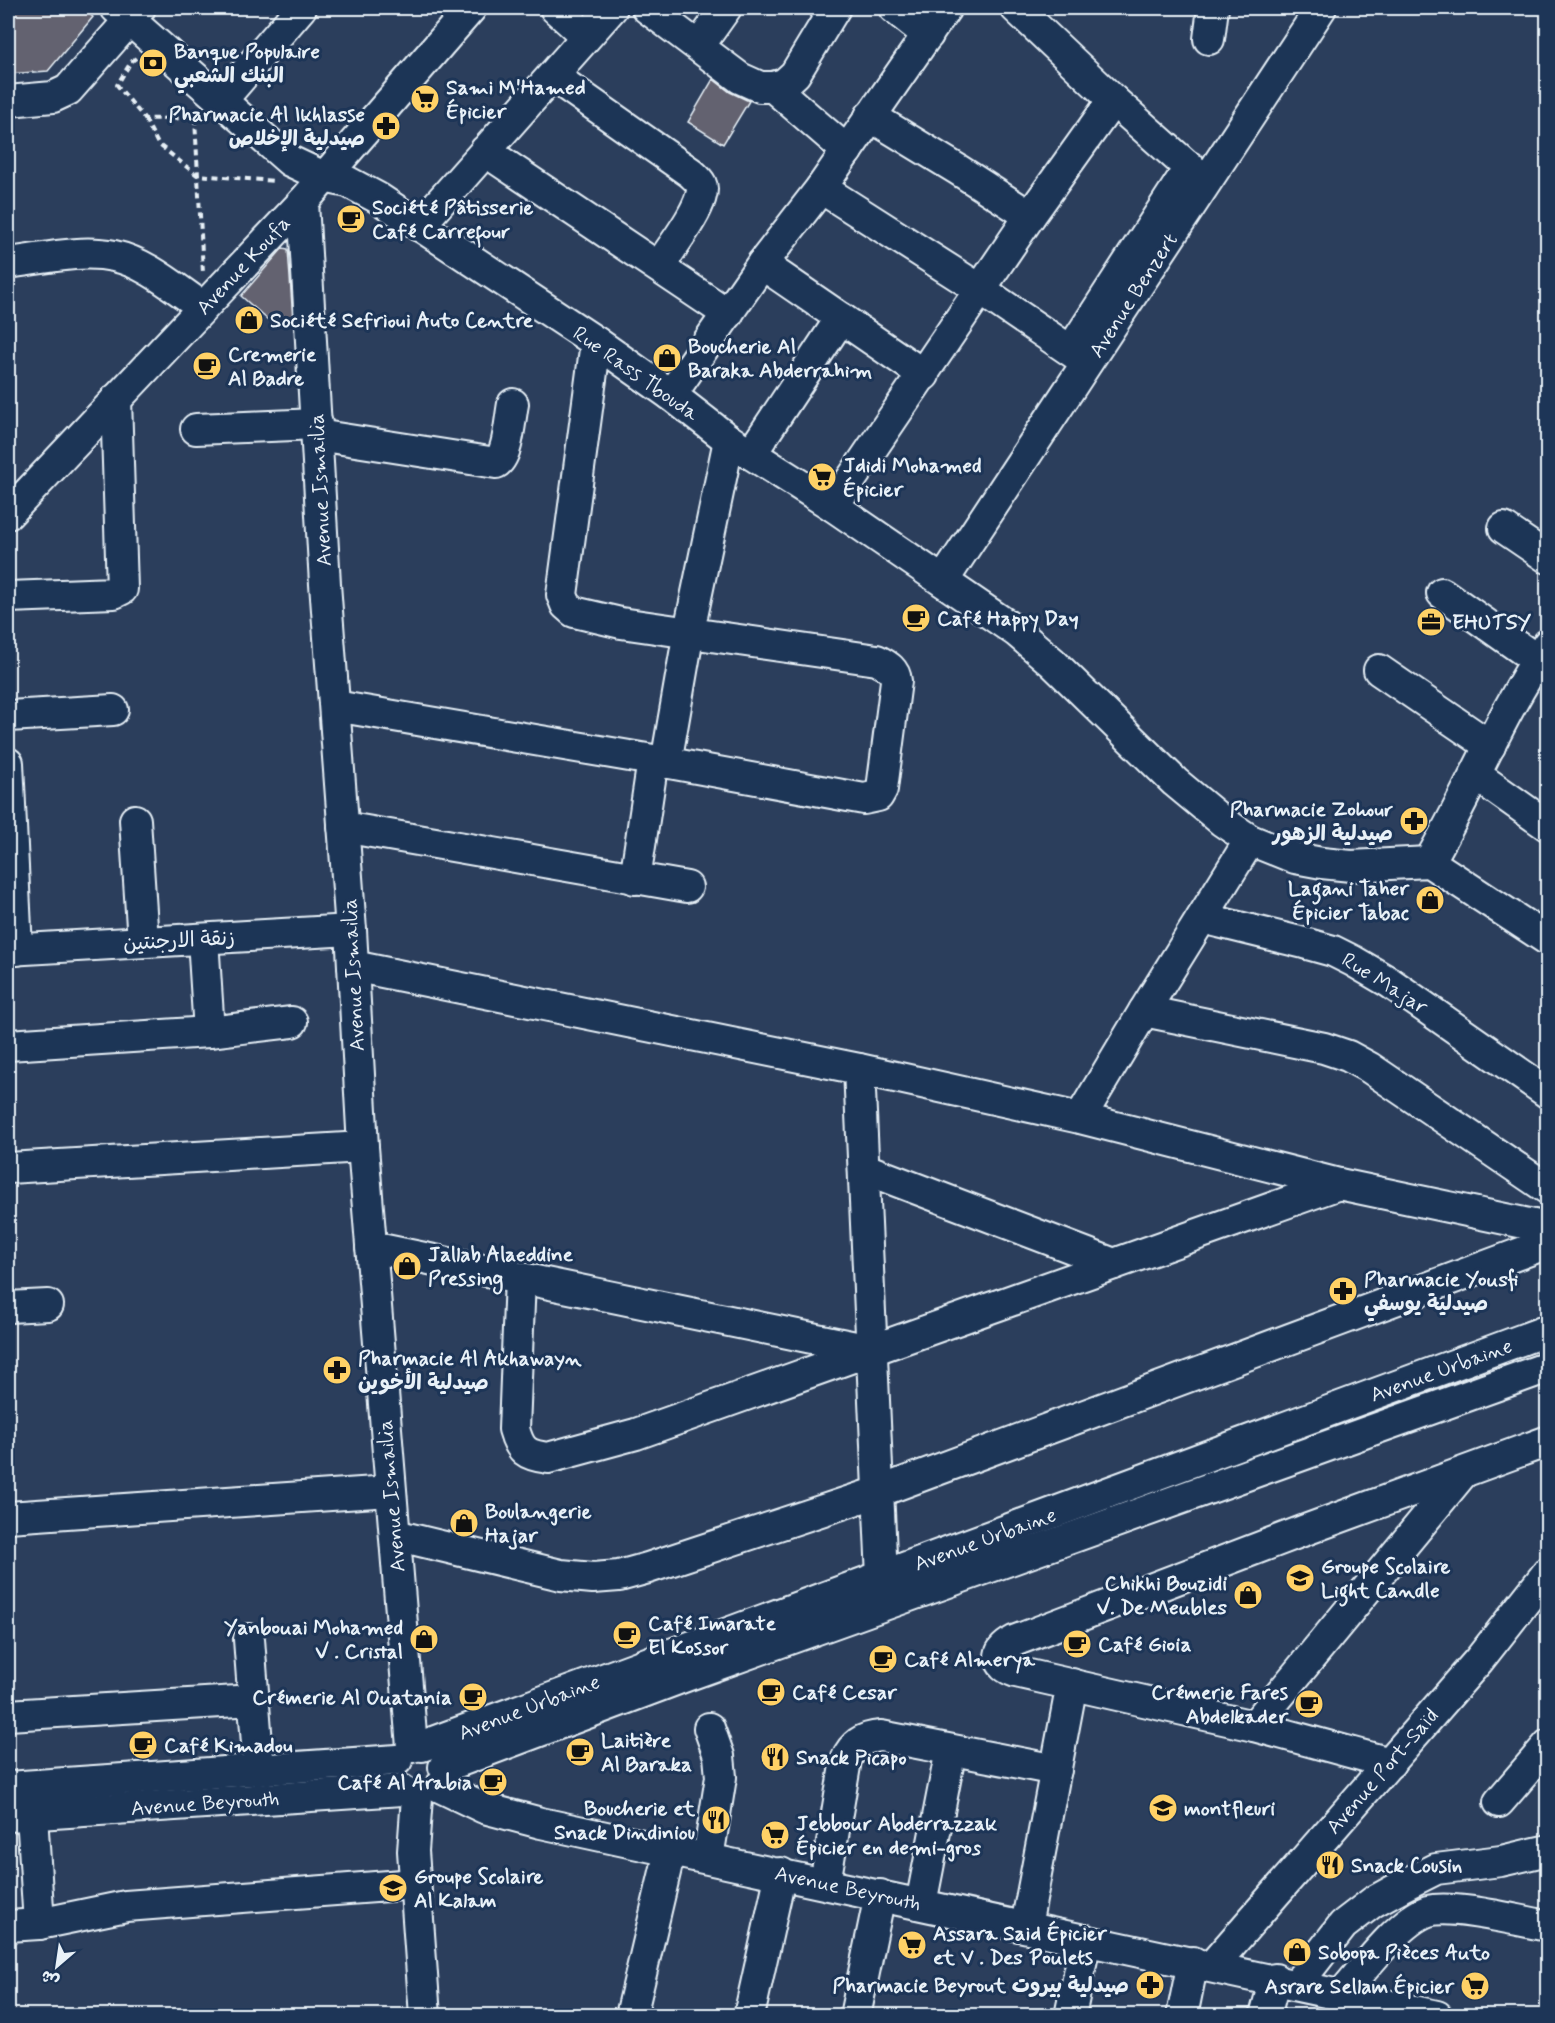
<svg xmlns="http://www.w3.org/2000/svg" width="1555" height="2023" viewBox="0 0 1555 2023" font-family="Mynerve,'Playpen Sans Arabic',sans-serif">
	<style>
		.building { fill: #64626f; stroke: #e8f1f8; stroke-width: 1.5 }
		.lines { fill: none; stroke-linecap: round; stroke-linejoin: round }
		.minor-casing { stroke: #e8f1f8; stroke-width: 34 }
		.path { stroke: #e8f1f8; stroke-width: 4; stroke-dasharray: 6 4.5; stroke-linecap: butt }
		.minor { stroke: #1d3557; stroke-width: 30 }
		.labels { text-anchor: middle; stroke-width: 6; stroke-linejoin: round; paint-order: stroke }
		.poi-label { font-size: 21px; font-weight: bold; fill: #e8f1f8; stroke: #1d3557; text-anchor: start }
		.street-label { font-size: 21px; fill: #e8f1f8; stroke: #1d3557 }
	</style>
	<rect width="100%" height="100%" fill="#2b3e5c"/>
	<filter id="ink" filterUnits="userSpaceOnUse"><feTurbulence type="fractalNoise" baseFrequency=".0167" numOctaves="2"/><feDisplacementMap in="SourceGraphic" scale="12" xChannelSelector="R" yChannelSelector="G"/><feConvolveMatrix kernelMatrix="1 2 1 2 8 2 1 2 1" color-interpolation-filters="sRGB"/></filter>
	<g filter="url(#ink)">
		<g class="building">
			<polygon points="8,8 82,8 93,17 48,71 8,74"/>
			<polygon points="713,79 730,92 749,101 723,144 688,122"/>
			<polygon points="283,248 288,249 293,320 267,319 241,296"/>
		</g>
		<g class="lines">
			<g class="minor-casing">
				<g id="minor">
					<polyline points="116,8 290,161 324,177 348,182 378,198 596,342 671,395 729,440 833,506 1017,632 1052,662 1175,782 1222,821 1250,840 1295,858 1322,863 1351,866 1429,862 1548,940"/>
					<polyline points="555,8 586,36"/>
					<polyline points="647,8 740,78 760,87 773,87 784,84 795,74 835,8"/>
					<polyline points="894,8 928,35"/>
					<polyline points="1016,8 1113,100 1204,181"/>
					<polyline points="1209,39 1213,8"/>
					<polyline points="699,46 726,8"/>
					<path d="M 553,76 L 691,173 C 694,176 699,180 701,184 C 709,200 669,251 659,266"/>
					<polyline points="773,87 847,151"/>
					<polyline points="8,101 53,97 68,90 140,8"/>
					<polyline points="221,101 301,8"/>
					<polyline points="870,116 957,169 1030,216"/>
					<polyline points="485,151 728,314"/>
					<polyline points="821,188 981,290 1087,362"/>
					<polyline points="303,202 325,584 351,930 363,1147 412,1747"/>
					<polyline points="419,226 612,8"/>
					<path d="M 8,263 C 42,259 80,249 114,256 C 147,263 176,289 203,307"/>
					<polyline points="762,264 924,375"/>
					<polyline points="1072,349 1190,167"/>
					<polyline points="671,395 762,264 821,188 946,8"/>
					<polyline points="196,429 317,424"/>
					<path d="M 317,435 L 496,463 C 508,457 510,418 513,404"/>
					<polyline points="751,454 841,318"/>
					<polyline points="833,506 1030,216 1113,100"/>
					<polyline points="8,514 303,202 471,8"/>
					<polyline points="1504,528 1548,558"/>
					<polyline points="943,581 1321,8"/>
					<polyline points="1442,593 1537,660"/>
					<polyline points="8,597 114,593 122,589 116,399"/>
					<polyline points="1379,670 1490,746"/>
					<path d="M 335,706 L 653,760 L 864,799 L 878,796 L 882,789 L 896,681 C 895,669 886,665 877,660 L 621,623 L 574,612 L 566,605 L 562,595 L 596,342"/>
					<polyline points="8,716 113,710"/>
					<polyline points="8,763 17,950"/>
					<polyline points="666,763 689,631 729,440"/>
					<polyline points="1476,775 1548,826"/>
					<polyline points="135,820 143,942"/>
					<polyline points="343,827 687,887"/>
					<path d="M 1429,862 C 1471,790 1501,712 1548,644"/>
					<polyline points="635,879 653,760"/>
					<polyline points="1202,918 1304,943 1333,951 1353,961 1389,982 1548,1093"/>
					<polyline points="203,939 209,1032"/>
					<polyline points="8,950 351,930"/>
					<polyline points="353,966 859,1069 1080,1118 1339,1184 1548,1228"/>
					<polyline points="1144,1011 1324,1048 1348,1056 1370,1068 1548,1189"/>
					<polyline points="8,1045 209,1032 292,1022"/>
					<polyline points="859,1069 882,1577"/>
					<polyline points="1080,1118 1144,1011 1250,840"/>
					<polyline points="8,1168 363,1147"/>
					<polyline points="865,1169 1114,1264"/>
					<polyline points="371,1247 870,1350"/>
					<path d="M 520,1278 L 514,1429 C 520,1451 526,1455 548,1458 L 636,1434 L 1339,1184"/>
					<polyline points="8,1307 48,1305"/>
					<polyline points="8,1517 390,1491"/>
					<polyline points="395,1535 561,1575 593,1578 619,1576 648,1568 878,1492 1548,1243"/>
					<polyline points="249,1639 259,1770"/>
					<polyline points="8,1715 254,1700"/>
					<polyline points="1254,1726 1462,1474"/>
					<polyline points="422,1746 1548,1330"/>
					<path d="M 1390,1763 L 1254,1726 L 1016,1672 C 995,1665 995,1651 1014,1641 L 1308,1529 L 1548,1441"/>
					<polyline points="444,1767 686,1676 1548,1367"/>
					<polyline points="8,1787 397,1760"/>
					<polyline points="440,1787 484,1808 541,1823 1437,2016"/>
					<polyline points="417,1797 413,1851 425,2016"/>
					<polyline points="1499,1802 1548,1745"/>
					<polyline points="32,1815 39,1924"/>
					<polyline points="8,1816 402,1790"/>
					<polyline points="708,1858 721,1777 719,1756 709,1728"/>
					<path d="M 825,1883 L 846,1760 C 853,1743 864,1737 881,1736 L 1056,1770"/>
					<polyline points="921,1904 951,1750"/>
					<polyline points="8,1926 39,1924 126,1906 415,1884"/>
					<polyline points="1026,1926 1072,1684"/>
					<polyline points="1212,1966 1479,1660 1548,1572"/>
					<polyline points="1297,1984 1343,1925 1373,1902 1402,1886 1436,1869 1501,1861 1548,1850"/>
					<path d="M 1342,1994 C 1363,1970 1399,1921 1428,1911 C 1452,1904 1520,1921 1548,1926"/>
					<polyline points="631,2016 670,1851"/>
					<polyline points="749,2016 781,1873"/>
					<polyline points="855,2016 880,1895"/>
					<polyline points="1070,2016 1086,1940"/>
					<polyline points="1182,2016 1193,1962"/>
					<polyline points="1265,2016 1275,1979"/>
				</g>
			</g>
			<g class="path">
				<polyline points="136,58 131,62 117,85 145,119 195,118 196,112"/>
				<polyline points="195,118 203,273"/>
				<polyline points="145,119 158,144 197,175 274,181"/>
			</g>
			<use href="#minor" class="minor"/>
		</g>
	</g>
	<defs>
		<g id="bank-disc" transform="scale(1.5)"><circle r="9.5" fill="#ffd166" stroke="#1d3557"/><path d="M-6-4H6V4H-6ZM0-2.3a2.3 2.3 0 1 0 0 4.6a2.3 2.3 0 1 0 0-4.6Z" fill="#111"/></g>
		<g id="supermarket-disc" transform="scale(1.5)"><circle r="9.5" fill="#ffd166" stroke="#1d3557"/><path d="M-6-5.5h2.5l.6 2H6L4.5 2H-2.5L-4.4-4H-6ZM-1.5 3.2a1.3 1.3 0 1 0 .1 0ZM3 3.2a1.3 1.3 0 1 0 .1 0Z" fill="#111"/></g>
		<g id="pharmacy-disc" transform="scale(1.5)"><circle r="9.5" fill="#ffd166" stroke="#1d3557"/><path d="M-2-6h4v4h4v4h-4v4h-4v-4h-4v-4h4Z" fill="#111"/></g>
		<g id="cafe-disc" transform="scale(1.5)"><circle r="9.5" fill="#ffd166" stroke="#1d3557"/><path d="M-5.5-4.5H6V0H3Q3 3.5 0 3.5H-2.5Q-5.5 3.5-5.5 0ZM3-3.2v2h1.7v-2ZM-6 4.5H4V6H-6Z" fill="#111"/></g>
		<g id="shop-disc" transform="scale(1.5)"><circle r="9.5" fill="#ffd166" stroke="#1d3557"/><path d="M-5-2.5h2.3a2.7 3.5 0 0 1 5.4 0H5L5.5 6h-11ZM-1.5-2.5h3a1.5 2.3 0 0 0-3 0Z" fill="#111"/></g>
		<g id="office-disc" transform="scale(1.5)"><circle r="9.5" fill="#ffd166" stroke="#1d3557"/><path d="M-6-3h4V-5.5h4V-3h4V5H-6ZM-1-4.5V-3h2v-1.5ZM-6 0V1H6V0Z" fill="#111"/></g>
		<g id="school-disc" transform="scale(1.5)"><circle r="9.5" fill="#ffd166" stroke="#1d3557"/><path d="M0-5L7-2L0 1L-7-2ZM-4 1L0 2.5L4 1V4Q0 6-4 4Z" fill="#111"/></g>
		<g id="restaurant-disc" transform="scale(1.5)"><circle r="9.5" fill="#ffd166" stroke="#1d3557"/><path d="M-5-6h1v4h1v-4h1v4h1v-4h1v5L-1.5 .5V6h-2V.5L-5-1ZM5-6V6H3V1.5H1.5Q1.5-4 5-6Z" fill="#111"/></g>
	</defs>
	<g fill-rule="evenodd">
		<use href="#bank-disc" x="153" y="63"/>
		<use href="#supermarket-disc" x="425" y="99"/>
		<use href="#pharmacy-disc" x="386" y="126"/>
		<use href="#cafe-disc" x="351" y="219"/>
		<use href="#shop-disc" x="249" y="320"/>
		<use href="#shop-disc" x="667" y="358"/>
		<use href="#cafe-disc" x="207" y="366"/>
		<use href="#supermarket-disc" x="822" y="477"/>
		<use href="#cafe-disc" x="916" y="618"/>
		<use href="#office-disc" x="1431" y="622"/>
		<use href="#pharmacy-disc" x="1414" y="821"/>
		<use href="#shop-disc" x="1430" y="900"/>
		<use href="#shop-disc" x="407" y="1266"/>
		<use href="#pharmacy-disc" x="1343" y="1291"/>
		<use href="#pharmacy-disc" x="337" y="1370"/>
		<use href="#shop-disc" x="464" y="1523"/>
		<use href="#school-disc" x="1300" y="1578"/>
		<use href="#shop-disc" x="1248" y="1595"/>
		<use href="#cafe-disc" x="627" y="1635"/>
		<use href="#shop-disc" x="424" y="1639"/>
		<use href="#cafe-disc" x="1077" y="1644"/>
		<use href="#cafe-disc" x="883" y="1659"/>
		<use href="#cafe-disc" x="771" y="1692"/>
		<use href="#cafe-disc" x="473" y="1697"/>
		<use href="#cafe-disc" x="1309" y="1704"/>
		<use href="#cafe-disc" x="143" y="1745"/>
		<use href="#cafe-disc" x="580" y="1752"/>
		<use href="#restaurant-disc" x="775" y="1757"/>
		<use href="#cafe-disc" x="493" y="1782"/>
		<use href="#school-disc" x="1163" y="1808"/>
		<use href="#restaurant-disc" x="716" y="1820"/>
		<use href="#supermarket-disc" x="775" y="1835"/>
		<use href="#restaurant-disc" x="1330" y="1865"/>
		<use href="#school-disc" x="393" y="1888"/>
		<use href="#supermarket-disc" x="912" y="1945"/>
		<use href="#shop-disc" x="1297" y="1952"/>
		<use href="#pharmacy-disc" x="1150" y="1985"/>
		<use href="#supermarket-disc" x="1475" y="1986"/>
	</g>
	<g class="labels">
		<g class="poi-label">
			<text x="174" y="58">Banque Populaire<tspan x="174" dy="24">البنك الشعبي</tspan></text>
			<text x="446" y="94">Sami M'Hamed<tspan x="446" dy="24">Épicier</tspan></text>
			<text x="365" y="121" text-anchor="end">Pharmacie Al Ikhlasse<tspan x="365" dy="24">صيدلية الإخلاص</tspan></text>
			<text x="372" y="214">Société Pâtisserie<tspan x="372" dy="24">Café Carrefour</tspan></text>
			<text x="270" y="327">Société Sefrioui Auto Centre</text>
			<text x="688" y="353">Boucherie Al<tspan x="688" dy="24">Baraka Abderrahim</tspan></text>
			<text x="228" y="361">Cremerie<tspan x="228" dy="24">Al Badre</tspan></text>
			<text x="843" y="472">Jdidi Mohamed<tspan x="843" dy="24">Épicier</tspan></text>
			<text x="937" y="625">Café Happy Day</text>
			<text x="1452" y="629">EHUTSY</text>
			<text x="1393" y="816" text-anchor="end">Pharmacie Zohour<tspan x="1393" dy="24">صيدلية الزهور</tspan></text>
			<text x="1409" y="895" text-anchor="end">Lagani Taher<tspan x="1409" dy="24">Épicier Tabac</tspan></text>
			<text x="428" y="1261">Jallab Alaeddine<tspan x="428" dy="24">Pressing</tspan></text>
			<text x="1364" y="1286">Pharmacie Yousfi<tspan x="1364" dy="24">صيدلية يوسفي</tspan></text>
			<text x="358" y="1365">Pharmacie Al Akhawayn<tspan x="358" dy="24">صيدلية الأخوين</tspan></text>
			<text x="485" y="1518">Boulangerie<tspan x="485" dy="24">Hajar</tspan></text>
			<text x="1321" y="1573">Groupe Scolaire<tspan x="1321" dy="24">Light Candle</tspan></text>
			<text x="1227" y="1590" text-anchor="end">Chikhi Bouzidi<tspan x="1227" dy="24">V. De Meubles</tspan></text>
			<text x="648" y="1630">Café Imarate<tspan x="648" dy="24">El Kossor</tspan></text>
			<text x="403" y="1634" text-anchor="end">Yanbouai Mohamed<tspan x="403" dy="24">V . Cristal</tspan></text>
			<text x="1098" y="1651">Café Gioia</text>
			<text x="904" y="1666">Café Almerya</text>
			<text x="792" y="1699">Café Cesar</text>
			<text x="1288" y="1699" text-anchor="end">Crémerie Fares<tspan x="1288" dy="24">Abdelkader</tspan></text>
			<text x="452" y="1704" text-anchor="end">Crémerie Al Ouatania</text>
			<text x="601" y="1747">Laitière<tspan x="601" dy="24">Al Baraka</tspan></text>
			<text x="164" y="1752">Café Kimadou</text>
			<text x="796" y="1764">Snack Picapo</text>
			<text x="472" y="1789" text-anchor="end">Café Al Arabia</text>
			<text x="695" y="1815" text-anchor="end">Boucherie et<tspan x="695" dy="24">Snack Dindiniou</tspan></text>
			<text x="1184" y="1815">montfleuri</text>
			<text x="796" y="1830">Jebbour Abderrazzak<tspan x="796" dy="24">Épicier en demi-gros</tspan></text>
			<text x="1351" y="1872">Snack Cousin</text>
			<text x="414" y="1883">Groupe Scolaire<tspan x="414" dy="24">Al Kalam</tspan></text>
			<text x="933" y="1940">Assara Said Épicier<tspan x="933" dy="24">et V . Des Poulets</tspan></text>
			<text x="1318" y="1959">Sobopa Pièces Auto</text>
			<text x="1129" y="1992" text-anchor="end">Pharmacie Beyrout صيدلية بيروت</text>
			<text x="1454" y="1993" text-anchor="end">Asrare Sellam Épicier</text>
		</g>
		<g class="street-label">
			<text transform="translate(243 265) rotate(-47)" y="7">Avenue Koufa</text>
			<text transform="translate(1133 295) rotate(-57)" y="7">Avenue Benzert</text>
			<text transform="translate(636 373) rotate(35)" y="7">Rue Rass Tbouda</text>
			<text transform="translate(320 490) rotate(-93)" y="7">Avenue Ismailia</text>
			<text transform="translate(179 940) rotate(-3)" y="7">زنقة الارجنتين</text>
			<text transform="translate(353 975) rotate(-93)" y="7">Avenue Ismailia</text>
			<text transform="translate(1385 983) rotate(32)" y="7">Rue Majar</text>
			<text transform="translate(1441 1370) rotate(-20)" y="7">Avenue Urbaine</text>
			<text transform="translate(391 1496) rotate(-95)" y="7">Avenue Ismailia</text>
			<text transform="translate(985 1539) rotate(-20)" y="7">Avenue Urbaine</text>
			<text transform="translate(529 1707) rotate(-21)" y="7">Avenue Urbaine</text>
			<text transform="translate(1382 1771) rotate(-49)" y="7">Avenue Port-Saïd</text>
			<text transform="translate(205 1803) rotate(-4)" y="7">Avenue Beyrouth</text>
			<text transform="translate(848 1888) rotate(12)" y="7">Avenue Beyrouth</text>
		</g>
	</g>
	<rect width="1555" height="2023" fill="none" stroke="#1d3557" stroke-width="30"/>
	<rect x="15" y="15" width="1525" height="1993" fill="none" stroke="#e8f1f8" stroke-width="2" filter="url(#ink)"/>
	<g transform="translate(57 1966) rotate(209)" stroke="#1d3557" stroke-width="4.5" paint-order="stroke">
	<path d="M0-4.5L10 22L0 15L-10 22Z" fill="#e8f1f8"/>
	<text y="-9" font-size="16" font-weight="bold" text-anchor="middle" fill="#e8f1f8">ش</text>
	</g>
</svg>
